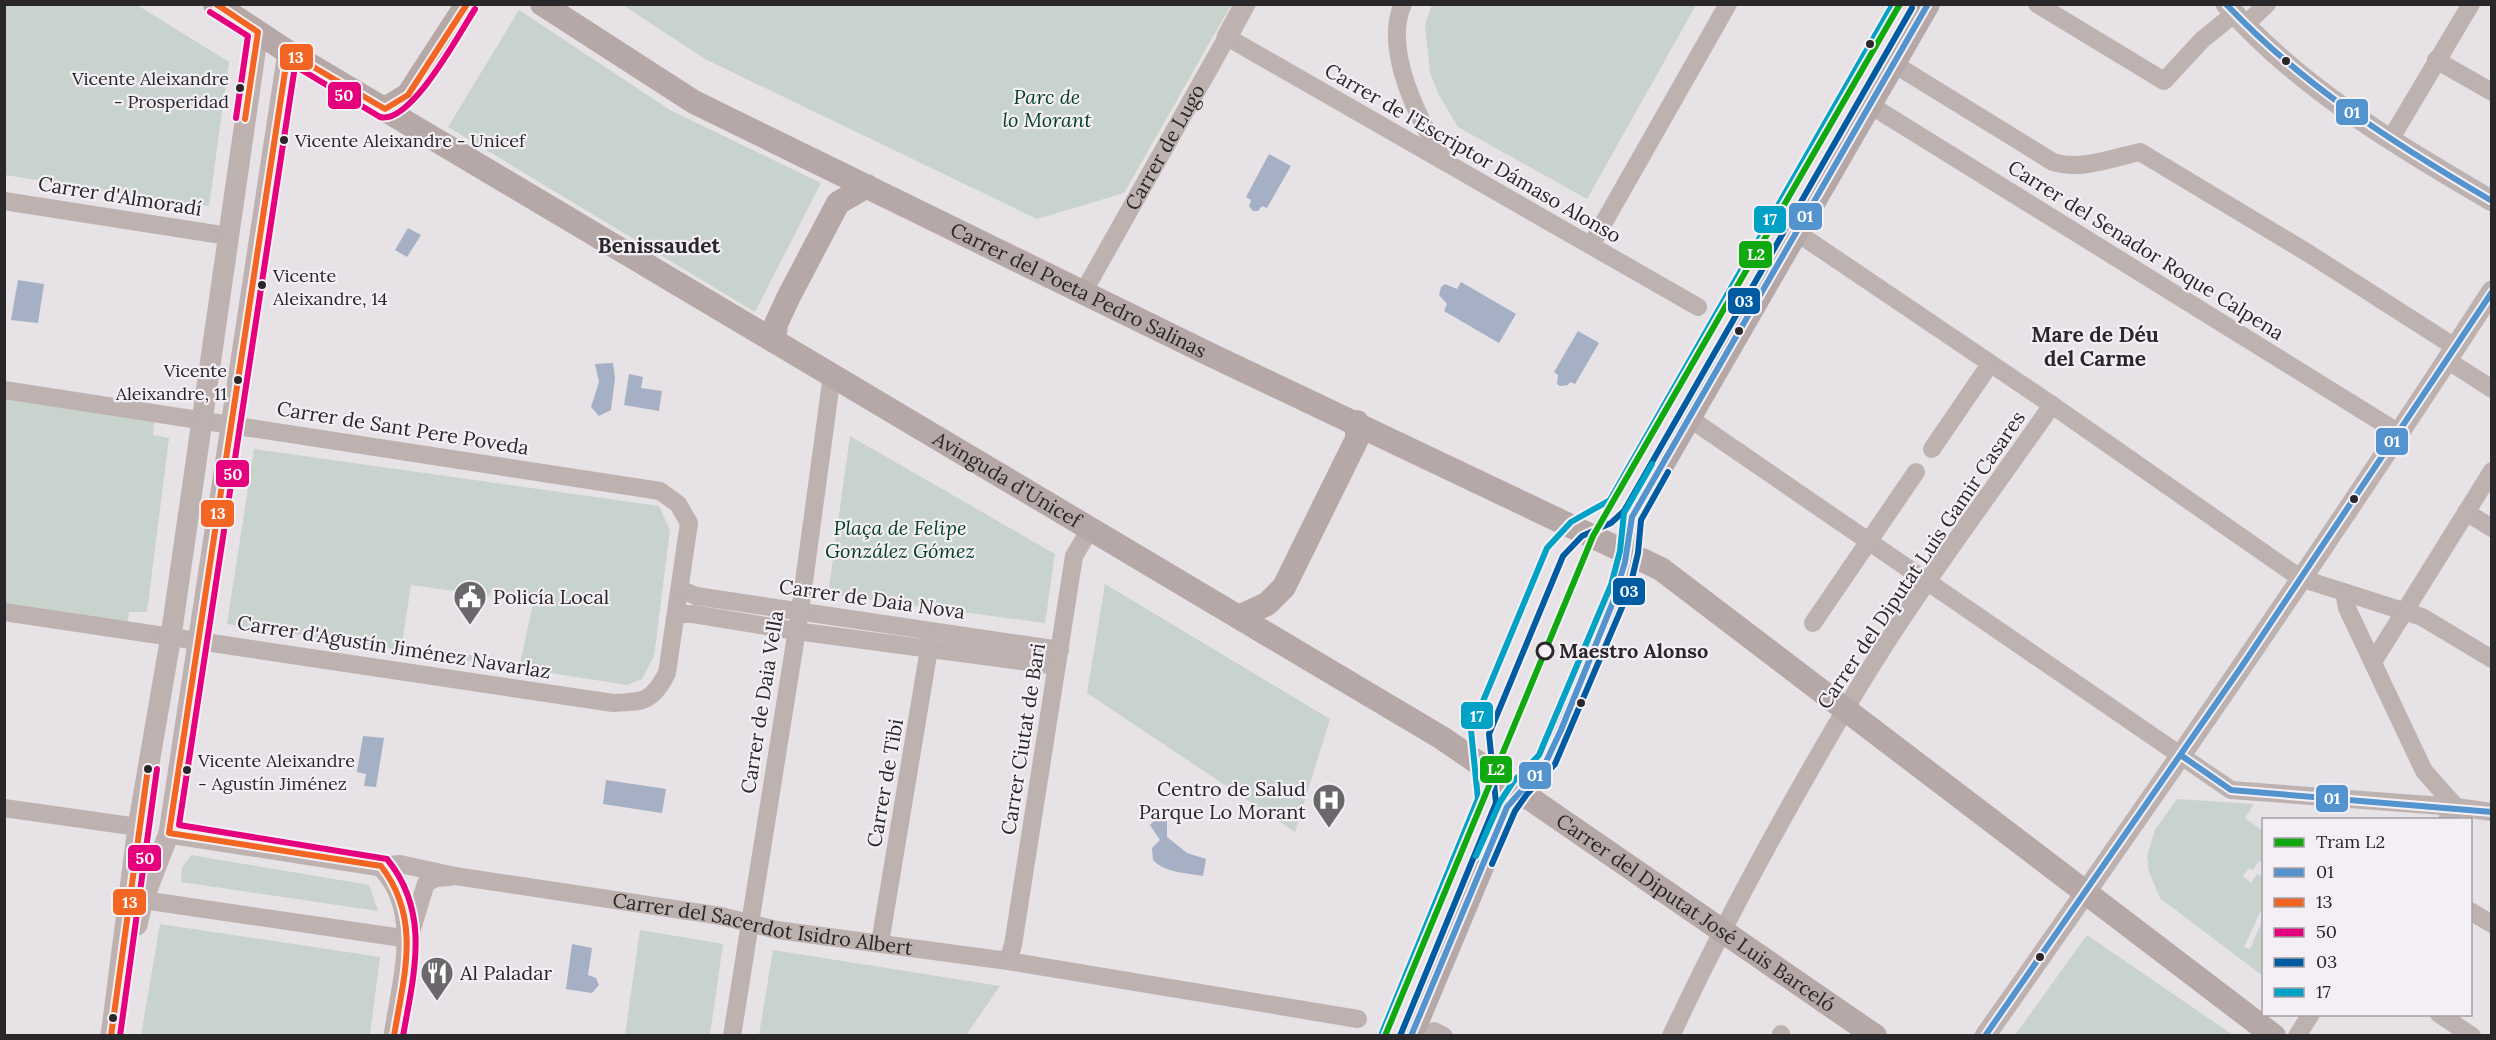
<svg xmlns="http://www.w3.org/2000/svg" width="2496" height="1040" viewBox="0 0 2496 1040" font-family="Lora,serif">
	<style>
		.green { fill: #c8d3cd }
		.water { fill: #a5b0c4 }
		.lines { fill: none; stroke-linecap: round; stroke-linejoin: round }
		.minor { stroke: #beb2b0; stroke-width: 18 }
		.tertiary { stroke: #beb2b0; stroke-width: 21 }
		.secondary { stroke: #b6a8a6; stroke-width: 24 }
		.bus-1-casing { stroke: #f4eff5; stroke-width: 10 }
		.bus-2-casing { stroke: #f4eff5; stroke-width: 10 }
		.bus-3-casing { stroke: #f4eff5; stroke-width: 10 }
		.bus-4-casing { stroke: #f4eff5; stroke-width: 10 }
		.bus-5-casing { stroke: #f4eff5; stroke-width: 10 }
		.bus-1 { stroke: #5393ce; stroke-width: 6 }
		.bus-2 { stroke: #f26522; stroke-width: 6 }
		.bus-3 { stroke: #e5007d; stroke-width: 6 }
		.bus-4 { stroke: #005ca2; stroke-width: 6 }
		.bus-5 { stroke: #02a2c6; stroke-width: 6 }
		.tram-1-casing { stroke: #f4eff5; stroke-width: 10 }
		.tram-1 { stroke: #10a910; stroke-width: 6 }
		.bus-dot { fill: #292729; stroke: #f4eff5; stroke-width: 2 }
		.stop-dot { fill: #f4eff5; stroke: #292729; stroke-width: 3 }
		.labels { text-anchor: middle; stroke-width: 4.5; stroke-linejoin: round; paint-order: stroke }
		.bus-label { font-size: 18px; fill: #292729; stroke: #f4eff5; text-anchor: start }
		.park-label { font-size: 20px; font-style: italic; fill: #003e24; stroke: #f4eff5 }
		.street-label { font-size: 20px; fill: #292729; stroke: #f4eff5 }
		.poi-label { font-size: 20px; fill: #292729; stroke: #f4eff5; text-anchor: start }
		.stop-label { font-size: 20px; font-weight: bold; fill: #292729; stroke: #f4eff5; text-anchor: start }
		.neighbourhood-label { font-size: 21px; font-weight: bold; fill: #292729; stroke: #f4eff5 }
		.line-badge { stroke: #f4eff5; stroke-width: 2 }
		.badge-label { font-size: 16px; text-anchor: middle; font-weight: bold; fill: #fff }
	</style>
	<rect width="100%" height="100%" fill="#e6e2e6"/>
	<g class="green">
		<polygon points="4,5 137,5 229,62 209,206 5,175"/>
		<polygon points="623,5 1231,5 1124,193 1037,219 705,59"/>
		<polygon points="1432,5 1432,4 1696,5 1587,199 1458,127 1439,95 1430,73 1425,24"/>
		<polygon points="519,10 670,110 821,183 755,312 448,127"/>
		<polygon points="5,399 154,422 153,435 169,438 147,612 129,612 128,622 5,604"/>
		<polygon points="850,436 1055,554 1045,623 828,594"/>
		<polygon points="254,449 659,506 670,530 654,656 642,679 627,685 519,668 534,599 491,592 490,596 411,585 401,650 227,624"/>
		<polygon points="1105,584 1330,719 1295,832 1087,693"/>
		<polygon points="438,650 504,660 503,666 437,656"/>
		<polygon points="2177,799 2254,804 2245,818 2263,831 2263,862 2259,861 2253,870 2249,868 2243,876 2251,883 2257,874 2261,876 2263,873 2263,914 2260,912 2244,947 2250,949 2263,919 2263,976 2160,898 2149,872 2147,856 2155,830"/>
		<polygon points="191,855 369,885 378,911 181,882 182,868"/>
		<polygon points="160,924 380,957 370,1035 141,1035"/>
		<polygon points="640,930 723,944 710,1035 625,1035"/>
		<polygon points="2087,935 2233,1035 2015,1035"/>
		<polygon points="773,950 1000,986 966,1035 759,1035"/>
	</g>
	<g class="water">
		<polygon points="1269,154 1291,166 1267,208 1262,206 1258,211 1253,211 1249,206 1251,200 1246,197"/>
		<polygon points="408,228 421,235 407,257 395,250"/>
		<polygon points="18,280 44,284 38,323 11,320"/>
		<polygon points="1461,282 1516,314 1499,343 1444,311 1447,304 1439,295 1441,287 1445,284 1457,289"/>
		<polygon points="1578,331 1599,343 1575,384 1570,382 1568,385 1560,386 1557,384 1558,375 1554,372"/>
		<polygon points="613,363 615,378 611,410 599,416 591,407 599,382 595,364"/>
		<polygon points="629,374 643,377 641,388 662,391 659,411 624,405"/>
		<polygon points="363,736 384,738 376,787 364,786 366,774 357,772"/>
		<polygon points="606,780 666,789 662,813 603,804"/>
		<path d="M 1163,818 L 1167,821 L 1167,837 L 1187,853 L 1206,859 L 1203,876 C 1187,873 1165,873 1153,860 L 1152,848 L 1160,840 L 1150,825 L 1155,820 Z"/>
		<polygon points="572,944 592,948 588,975 596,978 599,985 592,993 566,989"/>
	</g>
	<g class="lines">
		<g class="minor">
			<path d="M 1403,4 C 1382,50 1420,123 1445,162"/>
			<polyline points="2037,4 2164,81 2202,40 2234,14"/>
			<polyline points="2246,24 2267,4"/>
			<polyline points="2436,60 2492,92"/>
			<path d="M 1894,64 L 2053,162 C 2081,171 2112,158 2140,152 L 2308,253 L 2455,347"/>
			<polyline points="1870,105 2399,433"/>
			<polyline points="2390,140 2471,4"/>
			<polyline points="4,201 228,236"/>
			<polyline points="1796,232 2052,405 2300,578 2422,617 2492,659"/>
			<polyline points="1591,245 1728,4"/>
			<path id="s1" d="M 1084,291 L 1227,37 L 1698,307"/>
			<polyline points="2447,360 2492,389"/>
			<path d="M 4,390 L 660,491 L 678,504 L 689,523 L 667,673 C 652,702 644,702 613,703 L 4,612"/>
			<polyline points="1689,418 2231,790 2456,807 2492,812"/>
			<polyline points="1932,449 1990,364"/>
			<polyline points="2466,512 2492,528"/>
			<polyline points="680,589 696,596 1060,650"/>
			<polyline points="2344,592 2347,608 2424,771 2456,807 2447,820"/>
			<polyline points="676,614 693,614 796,631 1057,666"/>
			<polyline points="1813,623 1916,472"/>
			<polyline points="2373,662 2492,471"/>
			<polyline points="4,808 138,827"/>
			<path id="s2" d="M 381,866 L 400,864 L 455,876 L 721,916 L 777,930 L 1008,961 L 1358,1019"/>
			<polyline points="143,900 409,939 426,883 436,878 450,877"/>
			<polyline points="2470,911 2492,924"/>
			<polyline points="880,943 931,637"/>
			<polyline points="1008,961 1013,945 1074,556 1091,528"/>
			<polyline points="2439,1014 2472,1036"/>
			<polyline points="1434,1031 1444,1036"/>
			<polyline points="732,1036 800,611 832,375"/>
			<path d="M 1671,1036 C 1726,918 1789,804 1855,693 C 1915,593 1986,500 2052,405"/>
			<polyline points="1781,1036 1781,1034"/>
			<polyline points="2297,1036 2311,1014"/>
		</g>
		<g class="tertiary">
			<path d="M 2226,4 C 2299,88 2397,145 2492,201"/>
			<polyline points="1227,37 1245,4"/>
			<path d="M 169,833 L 381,866 C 425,910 402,981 394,1036"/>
			<polyline points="137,925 143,900 169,833 288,52"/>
			<polyline points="111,1036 138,827 171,636 258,32"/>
			<path d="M 1985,1036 C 2158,790 2329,543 2492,291"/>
		</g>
		<g class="secondary">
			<path id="s3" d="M 215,4 L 288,52 L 1442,738 L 1875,1036"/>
			<path id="s4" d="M 542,4 L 694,102 L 1211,355 L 1661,569 L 2274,1036"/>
			<polyline points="385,109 408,95 467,4"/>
			<polyline points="774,341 776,324 788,298 838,203 867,186"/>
			<polyline points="1241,616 1267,604 1284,587 1357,439 1357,422"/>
			<path d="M 1411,1036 L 1507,807 C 1518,791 1541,773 1548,758 C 1561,734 1570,707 1581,682 C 1605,623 1626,582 1632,517 L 1928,4"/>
		</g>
		<g class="bus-1-casing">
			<g id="bus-1">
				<path d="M 2226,4 C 2303,86 2395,144 2492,201"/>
				<polyline points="2182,756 2231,790 2492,812"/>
				<polyline points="1411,1036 1507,807 1545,764 1561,730 1613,602 1625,562 1632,517 1928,4"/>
				<polyline points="1985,1036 2242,666 2492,292"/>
			</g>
		</g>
		<g class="bus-2-casing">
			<g id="bus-2">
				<polyline points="216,4 258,32 245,119"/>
				<polyline points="111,1036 148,768"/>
				<path d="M 394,1036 C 404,975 422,919 381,866 L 169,833 L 288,52 L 385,109 L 408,95 L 467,4"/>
			</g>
		</g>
		<g class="bus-3-casing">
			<g id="bus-3">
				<polyline points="210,12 248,36 236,118"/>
				<polyline points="120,1036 157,769"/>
				<path d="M 403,1036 C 414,973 431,913 387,859 L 179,825 L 295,66 L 380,117 C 411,125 460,32 475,9"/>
			</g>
		</g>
		<g class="bus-4-casing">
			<g id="bus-4">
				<polyline points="1492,864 1515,811 1527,794 1555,764 1629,591 1638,553 1641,520 1668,472"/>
				<polyline points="1400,1036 1496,803 1489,734 1563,556 1582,536 1611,523 1624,511 1912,8"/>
			</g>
		</g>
		<g class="bus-5-casing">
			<g id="bus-5">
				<polyline points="1476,856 1500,802 1513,782 1539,755 1611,585 1620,551 1624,513 1652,464"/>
				<polyline points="1382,1033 1478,799 1471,730 1547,548 1571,522 1610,500 1893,4"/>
			</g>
		</g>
		<use href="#bus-1" class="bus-1"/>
		<use href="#bus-2" class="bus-2"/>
		<use href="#bus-3" class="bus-3"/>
		<use href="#bus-4" class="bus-4"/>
		<use href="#bus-5" class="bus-5"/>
		<g class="tram-1-casing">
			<polyline id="tram-1" points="1385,1036 1593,536 1900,4"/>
		</g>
		<use href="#tram-1" class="tram-1"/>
	</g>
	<defs>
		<g id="civic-pin" transform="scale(1.725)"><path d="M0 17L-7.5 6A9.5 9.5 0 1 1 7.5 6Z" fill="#6b686b" stroke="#f4eff5"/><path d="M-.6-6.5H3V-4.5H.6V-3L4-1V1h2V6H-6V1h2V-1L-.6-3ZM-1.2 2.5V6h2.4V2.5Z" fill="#fff"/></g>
		<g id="hospital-pin" transform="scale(1.725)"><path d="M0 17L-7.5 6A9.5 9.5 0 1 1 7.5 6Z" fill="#6b686b" stroke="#f4eff5"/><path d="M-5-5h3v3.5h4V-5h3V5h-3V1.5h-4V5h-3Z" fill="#fff"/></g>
		<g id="restaurant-pin" transform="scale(1.725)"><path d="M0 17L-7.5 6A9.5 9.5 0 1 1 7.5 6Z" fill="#6b686b" stroke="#f4eff5"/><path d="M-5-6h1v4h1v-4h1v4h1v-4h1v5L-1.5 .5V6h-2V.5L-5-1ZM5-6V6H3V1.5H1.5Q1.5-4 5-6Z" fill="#fff"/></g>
	</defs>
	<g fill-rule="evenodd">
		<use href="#civic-pin" x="470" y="597"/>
		<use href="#hospital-pin" x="1329" y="800"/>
		<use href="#restaurant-pin" x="437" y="973"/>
	</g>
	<g class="bus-dot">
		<circle cx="1870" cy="44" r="5"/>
		<circle cx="2286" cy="61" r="5"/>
		<circle cx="240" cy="88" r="5"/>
		<circle cx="284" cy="140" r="5"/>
		<circle cx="262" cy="285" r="5"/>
		<circle cx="1739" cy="331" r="5"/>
		<circle cx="238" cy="380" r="5"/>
		<circle cx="2354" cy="499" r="5"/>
		<circle cx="1581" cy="703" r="5"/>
		<circle cx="148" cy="769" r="5"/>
		<circle cx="187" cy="770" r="5"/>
		<circle cx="2040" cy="957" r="5"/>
		<circle cx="113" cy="1018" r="5"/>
	</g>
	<circle class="stop-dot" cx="1545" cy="651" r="8"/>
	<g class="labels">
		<g class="bus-label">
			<text x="229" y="85" text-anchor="end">Vicente Aleixandre<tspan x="229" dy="23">- Prosperidad</tspan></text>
			<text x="295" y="147">Vicente Aleixandre - Unicef</text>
			<text x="273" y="282">Vicente<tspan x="273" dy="23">Aleixandre, 14</tspan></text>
			<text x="227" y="377" text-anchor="end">Vicente<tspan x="227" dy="23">Aleixandre, 11</tspan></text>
			<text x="198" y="767">Vicente Aleixandre<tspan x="198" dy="23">- Agustín Jiménez</tspan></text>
		</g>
		<g class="park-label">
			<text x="1047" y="104">Parc de<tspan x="1047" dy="23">lo Morant</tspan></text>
			<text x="900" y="535">Plaça de Felipe<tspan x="900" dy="23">González Gómez</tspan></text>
		</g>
		<g class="street-label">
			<text dy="7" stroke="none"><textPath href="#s1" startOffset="165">Carrer de Lugo</textPath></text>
			<text transform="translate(1473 153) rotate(30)" y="7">Carrer de l'Escriptor Dámaso Alonso</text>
			<text transform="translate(120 196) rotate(9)" y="7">Carrer d'Almoradí</text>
			<text transform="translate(2146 250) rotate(32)" y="7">Carrer del Senador Roque Calpena</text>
			<text dy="7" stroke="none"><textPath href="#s4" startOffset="609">Carrer del Poeta Pedro Salinas</textPath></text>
			<text transform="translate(403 428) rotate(9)" y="7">Carrer de Sant Pere Poveda</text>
			<text dy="7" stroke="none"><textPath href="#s3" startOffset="924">Avinguda d'Unicef</textPath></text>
			<text transform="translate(1921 560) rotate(-56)" y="7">Carrer del Diputat Luis Gamir Casares</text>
			<text transform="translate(872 599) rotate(8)" y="7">Carrer de Daia Nova</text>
			<text transform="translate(394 647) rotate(9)" y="7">Carrer d'Agustín Jiménez Navarlaz</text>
			<text transform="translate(762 702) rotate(-81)" y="7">Carrer de Daia Vella</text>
			<text transform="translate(1023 739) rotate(-81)" y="7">Carrer Ciutat de Bari</text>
			<text transform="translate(885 783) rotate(-80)" y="7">Carrer de Tibi</text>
			<text dy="7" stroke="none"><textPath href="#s3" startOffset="1738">Carrer del Diputat José Luis Barceló</textPath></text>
			<text dy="7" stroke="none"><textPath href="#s2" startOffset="387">Carrer del Sacerdot Isidro Albert</textPath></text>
		</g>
		<g class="poi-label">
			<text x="493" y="604">Policía Local</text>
			<text x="1306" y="796" text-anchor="end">Centro de Salud<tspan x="1306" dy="23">Parque Lo Morant</tspan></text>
			<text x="460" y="980">Al Paladar</text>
		</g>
		<g class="stop-label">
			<text x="1559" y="658">Maestro Alonso</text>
		</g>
		<g class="neighbourhood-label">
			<text x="659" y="253">Benissaudet</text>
			<text x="2095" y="342">Mare de Déu<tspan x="2095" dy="24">del Carme</tspan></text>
		</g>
	</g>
	<g class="line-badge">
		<rect x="279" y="43" width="35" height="28" rx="6" fill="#f26522"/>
		<rect x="327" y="81" width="35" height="29" rx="6" fill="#e5007d"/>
		<rect x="2335" y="98" width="34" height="28" rx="6" fill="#5393ce"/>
		<rect x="1788" y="202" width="35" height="29" rx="6" fill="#5393ce"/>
		<rect x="1753" y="205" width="34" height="29" rx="6" fill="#02a2c6"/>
		<rect x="1738" y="240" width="35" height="29" rx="6" fill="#10a910"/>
		<rect x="1727" y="287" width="34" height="28" rx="6" fill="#005ca2"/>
		<rect x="2375" y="427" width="34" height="29" rx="6" fill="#5393ce"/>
		<rect x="215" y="459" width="35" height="29" rx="6" fill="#e5007d"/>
		<rect x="200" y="499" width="35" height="29" rx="6" fill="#f26522"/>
		<rect x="1612" y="577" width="34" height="29" rx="6" fill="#005ca2"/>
		<rect x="1460" y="701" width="34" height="29" rx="6" fill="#02a2c6"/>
		<rect x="1479" y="755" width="34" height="29" rx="6" fill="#10a910"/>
		<rect x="1518" y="761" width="34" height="29" rx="6" fill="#5393ce"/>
		<rect x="2315" y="784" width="34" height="29" rx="6" fill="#5393ce"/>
		<rect x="127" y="844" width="35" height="28" rx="6" fill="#e5007d"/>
		<rect x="112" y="888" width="35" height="28" rx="6" fill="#f26522"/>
	</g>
	<g class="badge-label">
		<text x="296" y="63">13</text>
		<text x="344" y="101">50</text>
		<text x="2352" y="118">01</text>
		<text x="1805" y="222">01</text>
		<text x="1770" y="225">17</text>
		<text x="1756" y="260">L2</text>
		<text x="1744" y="307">03</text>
		<text x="2392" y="447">01</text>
		<text x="233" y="480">50</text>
		<text x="218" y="519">13</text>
		<text x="1629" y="597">03</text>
		<text x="1477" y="722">17</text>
		<text x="1496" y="775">L2</text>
		<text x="1535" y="781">01</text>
		<text x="2332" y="804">01</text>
		<text x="145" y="864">50</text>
		<text x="130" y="908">13</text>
	</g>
	<rect width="2496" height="1040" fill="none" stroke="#292729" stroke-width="12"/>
	<rect x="2262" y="818" width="210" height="198" fill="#f4eff5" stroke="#a39fa3" stroke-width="1.5"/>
	<rect x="2274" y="838" width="30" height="9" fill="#10a910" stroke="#a39fa3" stroke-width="1.5"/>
	<text x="2316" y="848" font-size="18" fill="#292729">Tram L2</text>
	<rect x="2274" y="868" width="30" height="9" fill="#5393ce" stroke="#a39fa3" stroke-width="1.5"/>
	<text x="2316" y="878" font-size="18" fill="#292729">01</text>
	<rect x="2274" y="898" width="30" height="9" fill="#f26522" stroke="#a39fa3" stroke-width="1.5"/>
	<text x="2316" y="908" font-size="18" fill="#292729">13</text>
	<rect x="2274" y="928" width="30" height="9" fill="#e5007d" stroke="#a39fa3" stroke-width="1.5"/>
	<text x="2316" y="938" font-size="18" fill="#292729">50</text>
	<rect x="2274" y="958" width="30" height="9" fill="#005ca2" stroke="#a39fa3" stroke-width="1.5"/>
	<text x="2316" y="968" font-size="18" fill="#292729">03</text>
	<rect x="2274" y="988" width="30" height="9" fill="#02a2c6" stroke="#a39fa3" stroke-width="1.5"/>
	<text x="2316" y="998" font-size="18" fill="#292729">17</text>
</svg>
